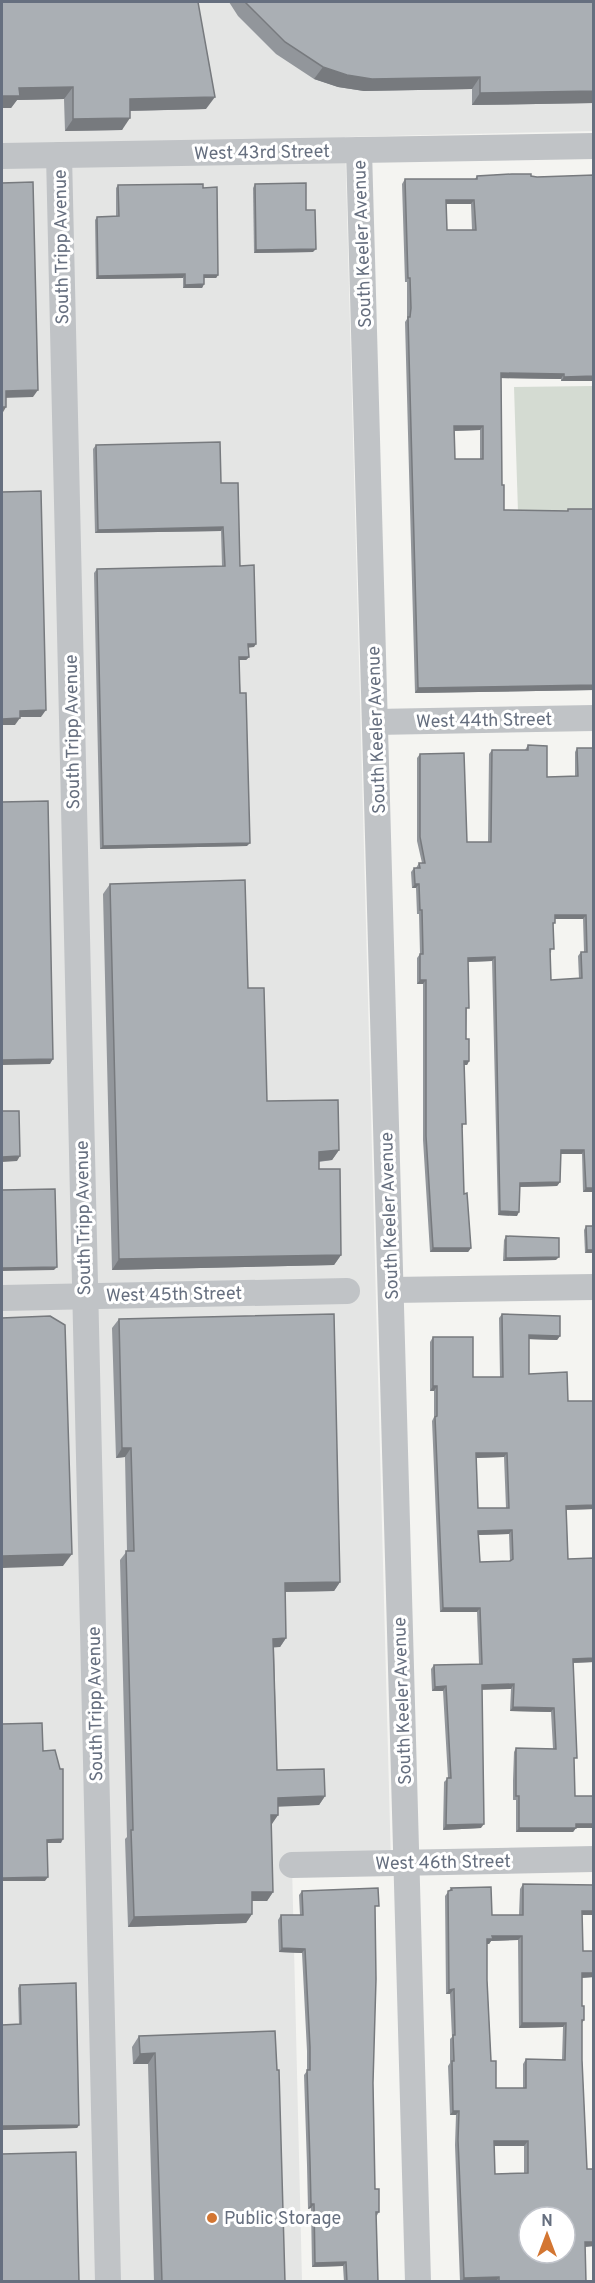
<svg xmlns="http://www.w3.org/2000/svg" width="595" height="2283" viewBox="0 0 595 2283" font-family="Overpass,sans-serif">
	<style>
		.built { fill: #e4e5e4 }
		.green { fill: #d4dbd2 }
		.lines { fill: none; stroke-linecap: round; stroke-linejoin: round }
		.minor { stroke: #c0c3c6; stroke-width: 26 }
		.wall { fill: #92969b; fill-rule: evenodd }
		.shaded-wall { fill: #777a7e }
		.building { fill: #aaafb4; stroke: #777a7e; stroke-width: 1.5; fill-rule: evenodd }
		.poi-dot { fill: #d37632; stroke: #fff; stroke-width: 2 }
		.labels { text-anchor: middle; stroke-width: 6; stroke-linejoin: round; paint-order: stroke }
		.street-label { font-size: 18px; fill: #666f7f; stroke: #fff }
		.poi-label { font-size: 18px; fill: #666f7f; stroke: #fff; text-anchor: start }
	</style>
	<rect width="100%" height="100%" fill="#f4f4f1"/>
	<polygon class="built" points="2,2 593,2 593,131 345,137 391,1864 292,1865 302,2281 2,2282"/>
	<polygon class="green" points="593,386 593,510 518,512 514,387"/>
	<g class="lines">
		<g class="minor">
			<polyline points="359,150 418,2282"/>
			<polyline points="59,155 108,2282"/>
			<polyline points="2,156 594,146"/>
			<polyline points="375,722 594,718"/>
			<polyline points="391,1290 594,1287"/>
			<polyline points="2,1298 347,1291"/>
			<polyline points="292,1865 594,1859"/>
		</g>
	</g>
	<g class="wall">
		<polygon points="2,2 206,109 130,111 122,130 65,131 64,99 17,100 11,108 2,108"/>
		<polygon points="229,2 594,2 594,103 472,105 472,89 364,91 338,87 314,79 276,54 238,16"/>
		<path d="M 594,175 L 594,381 L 561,381 L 561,379 L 501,378 L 502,485 L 504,510 L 567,511 L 568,509 L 594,509 L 594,690 L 415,693 L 405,322 L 407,319 L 407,282 L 405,282 L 402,184 L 405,179 L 475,179 L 477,176 L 537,177 ZM 446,204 L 471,204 L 472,230 L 447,230 ZM 480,430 L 480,459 L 455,459 L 454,431 Z"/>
		<polygon points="255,184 306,210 313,252 254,253 253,188"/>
		<polygon points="118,185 203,188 218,275 216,278 204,278 204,284 202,288 183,288 183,278 96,279 95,220 97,217 116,216 116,188"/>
		<polygon points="96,445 221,483 240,566 254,647 248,647 249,657 246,660 239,660 247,846 100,849 94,573 97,569 222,566 221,531 95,533 93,449"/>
		<path d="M 528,745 L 547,777 L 575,776 L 575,752 L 577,748 L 594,748 L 594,1192 L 583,1192 L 582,1154 L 560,1154 L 560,1182 L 557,1186 L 520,1187 L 517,1216 L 498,1215 L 492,961 L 468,962 L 466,1039 L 469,1061 L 467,1065 L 464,1065 L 463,1128 L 462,1128 L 464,1194 L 471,1248 L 468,1252 L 430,1252 L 423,1140 L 423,984 L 417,984 L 417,958 L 420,954 L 419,914 L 417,914 L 416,888 L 412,888 L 411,872 L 414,868 L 416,868 L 419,863 L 422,863 L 417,841 L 417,758 L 420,754 L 467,842 L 488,842 L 489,754 L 492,750 L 525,750 ZM 555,919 L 583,919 L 584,952 L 581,952 L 578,956 L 579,979 L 551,980 L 550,953 L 551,953 L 553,926 Z"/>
		<polygon points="110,884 248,988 267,1101 339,1150 332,1160 319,1162 319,1169 341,1255 334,1265 112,1270 103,894"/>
		<polygon points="586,1226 594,1226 594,1253 585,1253 584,1230"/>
		<polygon points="506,1236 556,1260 503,1261 504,1240"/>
		<path d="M 502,1314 L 560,1336 L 557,1340 L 529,1339 L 529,1374 L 568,1401 L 594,1401 L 594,1509 L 566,1510 L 568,1559 L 594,1558 L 594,1662 L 573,1663 L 574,1762 L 576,1828 L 573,1832 L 516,1832 L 516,1800 L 513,1800 L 513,1781 L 514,1752 L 516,1748 L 553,1749 L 551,1712 L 510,1711 L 511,1689 L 482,1689 L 481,1828 L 443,1830 L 444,1782 L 448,1778 L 443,1691 L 432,1691 L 431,1669 L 434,1665 L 479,1664 L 477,1612 L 440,1612 L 432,1421 L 434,1417 L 434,1391 L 430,1391 L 430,1342 L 433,1337 L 473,1377 L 500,1377 L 499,1318 ZM 504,1457 L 506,1508 L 478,1508 L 476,1458 ZM 509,1534 L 510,1561 L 480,1562 L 479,1535 Z"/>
		<polygon points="119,1319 340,1582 334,1591 285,1592 286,1638 280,1647 274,1647 277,1770 325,1796 319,1805 278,1806 278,1815 271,1824 273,1892 267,1901 252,1901 252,1914 246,1923 128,1927 125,1839 127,1837 120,1560 127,1551 125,1457 116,1458 112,1328"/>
		<path d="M 523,1884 L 594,1885 L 594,1915 L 582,1915 L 583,1951 L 594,1951 L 594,1977 L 582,1978 L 582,2006 L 584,2020 L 582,2023 L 582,2060 L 587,2169 L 594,2169 L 594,2246 L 585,2247 L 586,2282 L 460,2282 L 455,2145 L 456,2115 L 450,2115 L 448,2066 L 450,2063 L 450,2039 L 452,2037 L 450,1994 L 446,1994 L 445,1896 L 451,1888 L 492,1915 L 519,1915 L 520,1889 ZM 518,1940 L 519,2028 L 563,2027 L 562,2060 L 526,2059 L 523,2064 L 523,2088 L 496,2088 L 491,2061 L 487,1980 L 487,1944 L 489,1944 L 491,1941 ZM 494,2146 L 524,2146 L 524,2173 L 495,2174 Z"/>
		<polygon points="302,1891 376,1910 375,1910 373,2083 375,2189 379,2212 376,2217 378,2282 344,2282 343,2266 312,2267 311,2208 308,2209 307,2165 304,2075 307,2071 307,2051 302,1953 279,1952 278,1920 281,1915 300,1915 299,1895"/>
		<polygon points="20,1985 79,2125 77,2128 2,2130 2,2025 19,2025 18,1988"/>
		<polygon points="275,2031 285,2282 154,2282 148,2064 133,2064 132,2047 139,2036"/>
	</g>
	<g class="shaded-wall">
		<polygon points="323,67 480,77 472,89 364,91 338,87 314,79"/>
		<polygon points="73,87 64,99 17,100 11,108 2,108 2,96 19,88"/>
		<polygon points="594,91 594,103 472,105 480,93"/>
		<polygon points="215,97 206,109 122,111 130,99"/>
		<polygon points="130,118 122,130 65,131 73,119"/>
		<polygon points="446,200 474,200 471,204 443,204"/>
		<polygon points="316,249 313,252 254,253 256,250"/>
		<polygon points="185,274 183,278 96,279 98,276"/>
		<polygon points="204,275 218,275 216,278 202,278"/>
		<polygon points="204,284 202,288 183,288 185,285"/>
		<polygon points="501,373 564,374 561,379 498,378"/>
		<polygon points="594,376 594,381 561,381 564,377"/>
		<polygon points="38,390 33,397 2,398 6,391"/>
		<polygon points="2,407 6,407 2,414"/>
		<polygon points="454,426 483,426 480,430 451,431"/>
		<polygon points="223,527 221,531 95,533 98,530"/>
		<polygon points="248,644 256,644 254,647 246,648"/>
		<polygon points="239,657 249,657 246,660 237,660"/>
		<polygon points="594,685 594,690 415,693 418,688"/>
		<polygon points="46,710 41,717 15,717 20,711"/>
		<polygon points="20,718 15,725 2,725 2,719"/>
		<polygon points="250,843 247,846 100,849 103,846"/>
		<polygon points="415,884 419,884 416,888 412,888"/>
		<polygon points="555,915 586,915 583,919 552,919"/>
		<polygon points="495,957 492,961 466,962 468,958"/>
		<polygon points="420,980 426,980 423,984 417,984"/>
		<polygon points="53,1059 50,1064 2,1065 2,1060"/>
		<polygon points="464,1061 469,1061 467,1065 461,1065"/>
		<polygon points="339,1150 332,1160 311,1162 319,1152"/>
		<polygon points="561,1150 584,1150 582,1154 558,1154"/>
		<polygon points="20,1156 17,1161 2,1162 2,1157"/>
		<polygon points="560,1182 557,1186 518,1187 520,1183"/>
		<polygon points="586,1188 594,1188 594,1192 583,1192"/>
		<polygon points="500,1211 519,1212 517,1216 498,1215"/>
		<polygon points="433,1248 471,1248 468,1252 430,1252"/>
		<polygon points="587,1250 594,1250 594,1253 585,1253"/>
		<polygon points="341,1255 334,1265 112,1270 119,1259"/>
		<polygon points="559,1257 556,1260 503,1261 506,1258"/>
		<polygon points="57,1267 54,1270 2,1271 2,1268"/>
		<polygon points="529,1335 560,1336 557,1340 526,1339"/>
		<polygon points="433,1386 437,1386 434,1391 430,1391"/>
		<polygon points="122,1448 131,1448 125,1457 116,1458"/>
		<polygon points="476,1453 507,1453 504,1457 473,1458"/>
		<polygon points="594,1505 594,1509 563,1510 566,1506"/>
		<polygon points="512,1530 509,1534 476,1535 478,1531"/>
		<polygon points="72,1554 63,1566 2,1568 2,1556"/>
		<polygon points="340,1582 334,1591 279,1592 285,1583"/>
		<polygon points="443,1608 480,1608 477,1612 440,1612"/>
		<polygon points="286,1638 280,1647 267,1648 273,1639"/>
		<polygon points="594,1658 594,1662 570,1663 573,1659"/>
		<polygon points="514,1684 511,1689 479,1690 482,1685"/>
		<polygon points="446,1686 443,1691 432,1691 435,1687"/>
		<polygon points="513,1707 554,1708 551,1712 510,1711"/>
		<polygon points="325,1796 319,1805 272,1807 278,1798"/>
		<polygon points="271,1815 278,1815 272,1824 265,1825"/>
		<polygon points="484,1824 481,1828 443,1830 446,1825"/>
		<polygon points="576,1824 594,1824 594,1828 573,1828"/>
		<polygon points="519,1828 576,1828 573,1832 516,1832"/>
		<polygon points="63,1839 61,1843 45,1843 47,1840"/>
		<polygon points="48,1877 45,1881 2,1881 2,1878"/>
		<polygon points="252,1892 273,1892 267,1901 245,1901"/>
		<polygon points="582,1911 594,1911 594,1915 579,1915"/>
		<polygon points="252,1914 246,1923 128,1927 134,1917"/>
		<polygon points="492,1936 522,1936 518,1940 491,1941 489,1944 484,1944 487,1939"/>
		<polygon points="282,1948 305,1949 302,1953 279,1952"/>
		<polygon points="582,1973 594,1973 594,1977 579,1978"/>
		<polygon points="454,1989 450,1994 446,1994 449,1990"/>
		<polygon points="522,2023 566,2023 563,2027 519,2028"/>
		<polygon points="155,2053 148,2064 133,2064 140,2054"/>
		<polygon points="453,2111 459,2111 456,2115 450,2115"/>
		<polygon points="79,2125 77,2128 2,2130 2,2126"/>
		<polygon points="494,2141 528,2141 524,2146 491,2146"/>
		<polygon points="311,2204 314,2204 311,2208 308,2209"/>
		<polygon points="585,2242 594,2242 594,2246 582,2247"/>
		<polygon points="346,2262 343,2266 312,2267 315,2263"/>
		<polygon points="499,2277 496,2282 461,2282 464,2278"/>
	</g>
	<g class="building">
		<polygon points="2,2 198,2 215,97 130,99 130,118 73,119 73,87 19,88 20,96 2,96"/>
		<polygon points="245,2 594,2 594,91 480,93 480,77 372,79 347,75 323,67 285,42"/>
		<path d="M 512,174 L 531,174 L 531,176 L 537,177 L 594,175 L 594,376 L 564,377 L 564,374 L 501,373 L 502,485 L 504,485 L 504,510 L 568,511 L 568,509 L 594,509 L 594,685 L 418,688 L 408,317 L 410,317 L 411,308 L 410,278 L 408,278 L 405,179 L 477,179 L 477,176 ZM 446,200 L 474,200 L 476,230 L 447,230 ZM 454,426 L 483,426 L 483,459 L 455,459 Z"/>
		<polygon points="33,182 38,390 6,391 6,407 2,407 2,183"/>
		<polygon points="306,183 306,210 315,210 316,249 256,250 255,184"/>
		<polygon points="203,184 203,188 217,187 218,275 204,275 204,284 185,285 185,274 98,276 97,217 119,216 118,185"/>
		<polygon points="220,442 221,483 238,483 240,566 254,565 256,644 248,644 249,657 239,657 240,693 246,693 250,843 103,846 97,569 225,566 223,527 98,530 96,445"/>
		<polygon points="41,491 46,710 20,711 20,718 2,719 2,492"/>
		<path d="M 528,745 L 547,746 L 547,777 L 578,776 L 577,748 L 594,748 L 594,1188 L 586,1188 L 584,1150 L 561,1150 L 560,1182 L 520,1183 L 519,1212 L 500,1211 L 495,957 L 468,958 L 469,1008 L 466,1008 L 466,1039 L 469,1039 L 469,1061 L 464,1061 L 466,1124 L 462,1124 L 464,1194 L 467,1193 L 471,1248 L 433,1248 L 426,1136 L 426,980 L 420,980 L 420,954 L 423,954 L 422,910 L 420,910 L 419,884 L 415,884 L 414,868 L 420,868 L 419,863 L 425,863 L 420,837 L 420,754 L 464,753 L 467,842 L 491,842 L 492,750 L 528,750 ZM 555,915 L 586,915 L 587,952 L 581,952 L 582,978 L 551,980 L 550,949 L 554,949 L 553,923 L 555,923 Z"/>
		<polygon points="48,801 53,1059 2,1060 2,802"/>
		<polygon points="245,880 248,988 264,988 267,1101 338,1100 339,1150 319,1152 319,1169 340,1169 341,1255 119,1259 110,884"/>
		<polygon points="2,1111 19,1111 20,1156 2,1157"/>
		<polygon points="55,1189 57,1267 2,1268 2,1190"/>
		<polygon points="586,1226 594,1226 594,1250 587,1250"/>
		<polygon points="506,1236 559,1238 559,1257 506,1258"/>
		<polygon points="334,1314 340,1582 285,1583 286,1638 273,1639 277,1770 324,1769 325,1796 278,1798 278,1815 271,1815 273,1892 252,1892 252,1914 134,1917 131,1830 133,1830 126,1551 134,1551 131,1448 122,1448 119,1319"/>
		<path d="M 502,1314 L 560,1316 L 560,1336 L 529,1335 L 529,1374 L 567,1372 L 568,1401 L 594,1401 L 594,1505 L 566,1506 L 568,1559 L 594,1558 L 594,1658 L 573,1659 L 577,1758 L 574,1758 L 575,1796 L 594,1796 L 594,1824 L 576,1824 L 576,1828 L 519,1828 L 519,1796 L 516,1796 L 516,1748 L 556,1749 L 554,1708 L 513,1707 L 514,1684 L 482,1685 L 484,1824 L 446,1825 L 447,1778 L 451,1778 L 446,1686 L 435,1687 L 434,1665 L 482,1664 L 480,1608 L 443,1608 L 435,1417 L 437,1416 L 437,1386 L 433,1386 L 433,1337 L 473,1337 L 473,1377 L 503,1377 ZM 476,1453 L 507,1453 L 509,1508 L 478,1508 ZM 512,1530 L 513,1559 L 510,1561 L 480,1562 L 478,1531 Z"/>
		<polygon points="50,1316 65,1325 72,1554 2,1556 2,1318"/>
		<polygon points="42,1723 43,1751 55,1750 60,1769 63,1769 63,1839 47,1840 48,1877 2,1878 2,1724"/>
		<path d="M 523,1884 L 594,1885 L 594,1911 L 582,1911 L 583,1951 L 594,1951 L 594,1973 L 582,1973 L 582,2006 L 584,2006 L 584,2020 L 582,2020 L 582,2060 L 587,2169 L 594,2169 L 594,2242 L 585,2242 L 586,2282 L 499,2282 L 499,2277 L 464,2278 L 458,2140 L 459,2111 L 453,2111 L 452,2061 L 454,2061 L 453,2035 L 455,2035 L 454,1989 L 449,1990 L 448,1891 L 452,1890 L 451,1888 L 491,1887 L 492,1915 L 523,1915 ZM 492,1936 L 522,1936 L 522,2023 L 566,2023 L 565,2060 L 526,2059 L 526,2088 L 496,2088 L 496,2061 L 491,2061 L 487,1980 L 487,1939 L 493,1939 ZM 494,2141 L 528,2141 L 528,2173 L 495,2174 ZM 529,2217 L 565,2217 L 565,2253 L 529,2253 Z"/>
		<polygon points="378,1888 379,1906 375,1906 376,1979 373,2083 375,2189 379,2189 379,2212 376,2212 378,2281 347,2282 346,2262 315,2263 314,2204 311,2204 310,2161 307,2070 310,2070 310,2047 305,1949 282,1948 281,1915 303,1915 302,1891"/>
		<polygon points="76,1983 79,2125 2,2126 2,2025 21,2024 20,1985"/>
		<polygon points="275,2031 277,2070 279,2070 285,2282 162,2282 155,2053 140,2054 139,2036"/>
		<polygon points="76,2152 79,2282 2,2282 2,2154"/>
	</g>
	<circle class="poi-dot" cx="212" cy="2218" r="6"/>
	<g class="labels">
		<g class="street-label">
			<text transform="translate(262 152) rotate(-1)" y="6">West 43rd Street</text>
			<text transform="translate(362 244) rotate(-92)" y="6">South Keeler Avenue</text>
			<text transform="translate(61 247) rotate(-91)" y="6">South Tripp Avenue</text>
			<text transform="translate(484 720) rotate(-1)" y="6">West 44th Street</text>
			<text transform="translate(376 730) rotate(-92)" y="6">South Keeler Avenue</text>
			<text transform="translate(72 732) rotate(-91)" y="6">South Tripp Avenue</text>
			<text transform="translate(389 1216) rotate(-92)" y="6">South Keeler Avenue</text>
			<text transform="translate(83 1218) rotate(-91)" y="6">South Tripp Avenue</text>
			<text transform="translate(174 1294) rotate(-1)" y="6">West 45th Street</text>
			<text transform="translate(402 1701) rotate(-92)" y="6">South Keeler Avenue</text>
			<text transform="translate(95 1704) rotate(-91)" y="6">South Tripp Avenue</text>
			<text transform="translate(443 1862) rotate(-1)" y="6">West 46th Street</text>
		</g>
		<g class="poi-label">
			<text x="224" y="2224">Public Storage</text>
		</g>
	</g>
	<rect width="595" height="2283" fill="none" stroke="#666f7f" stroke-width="6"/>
	<g transform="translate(547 2235)"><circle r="28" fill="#ffffff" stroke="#c2c5cc" stroke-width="1.5"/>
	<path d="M0-4.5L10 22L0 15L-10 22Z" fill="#d37632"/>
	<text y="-9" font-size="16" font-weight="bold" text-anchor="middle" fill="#666f7f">N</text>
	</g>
</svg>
